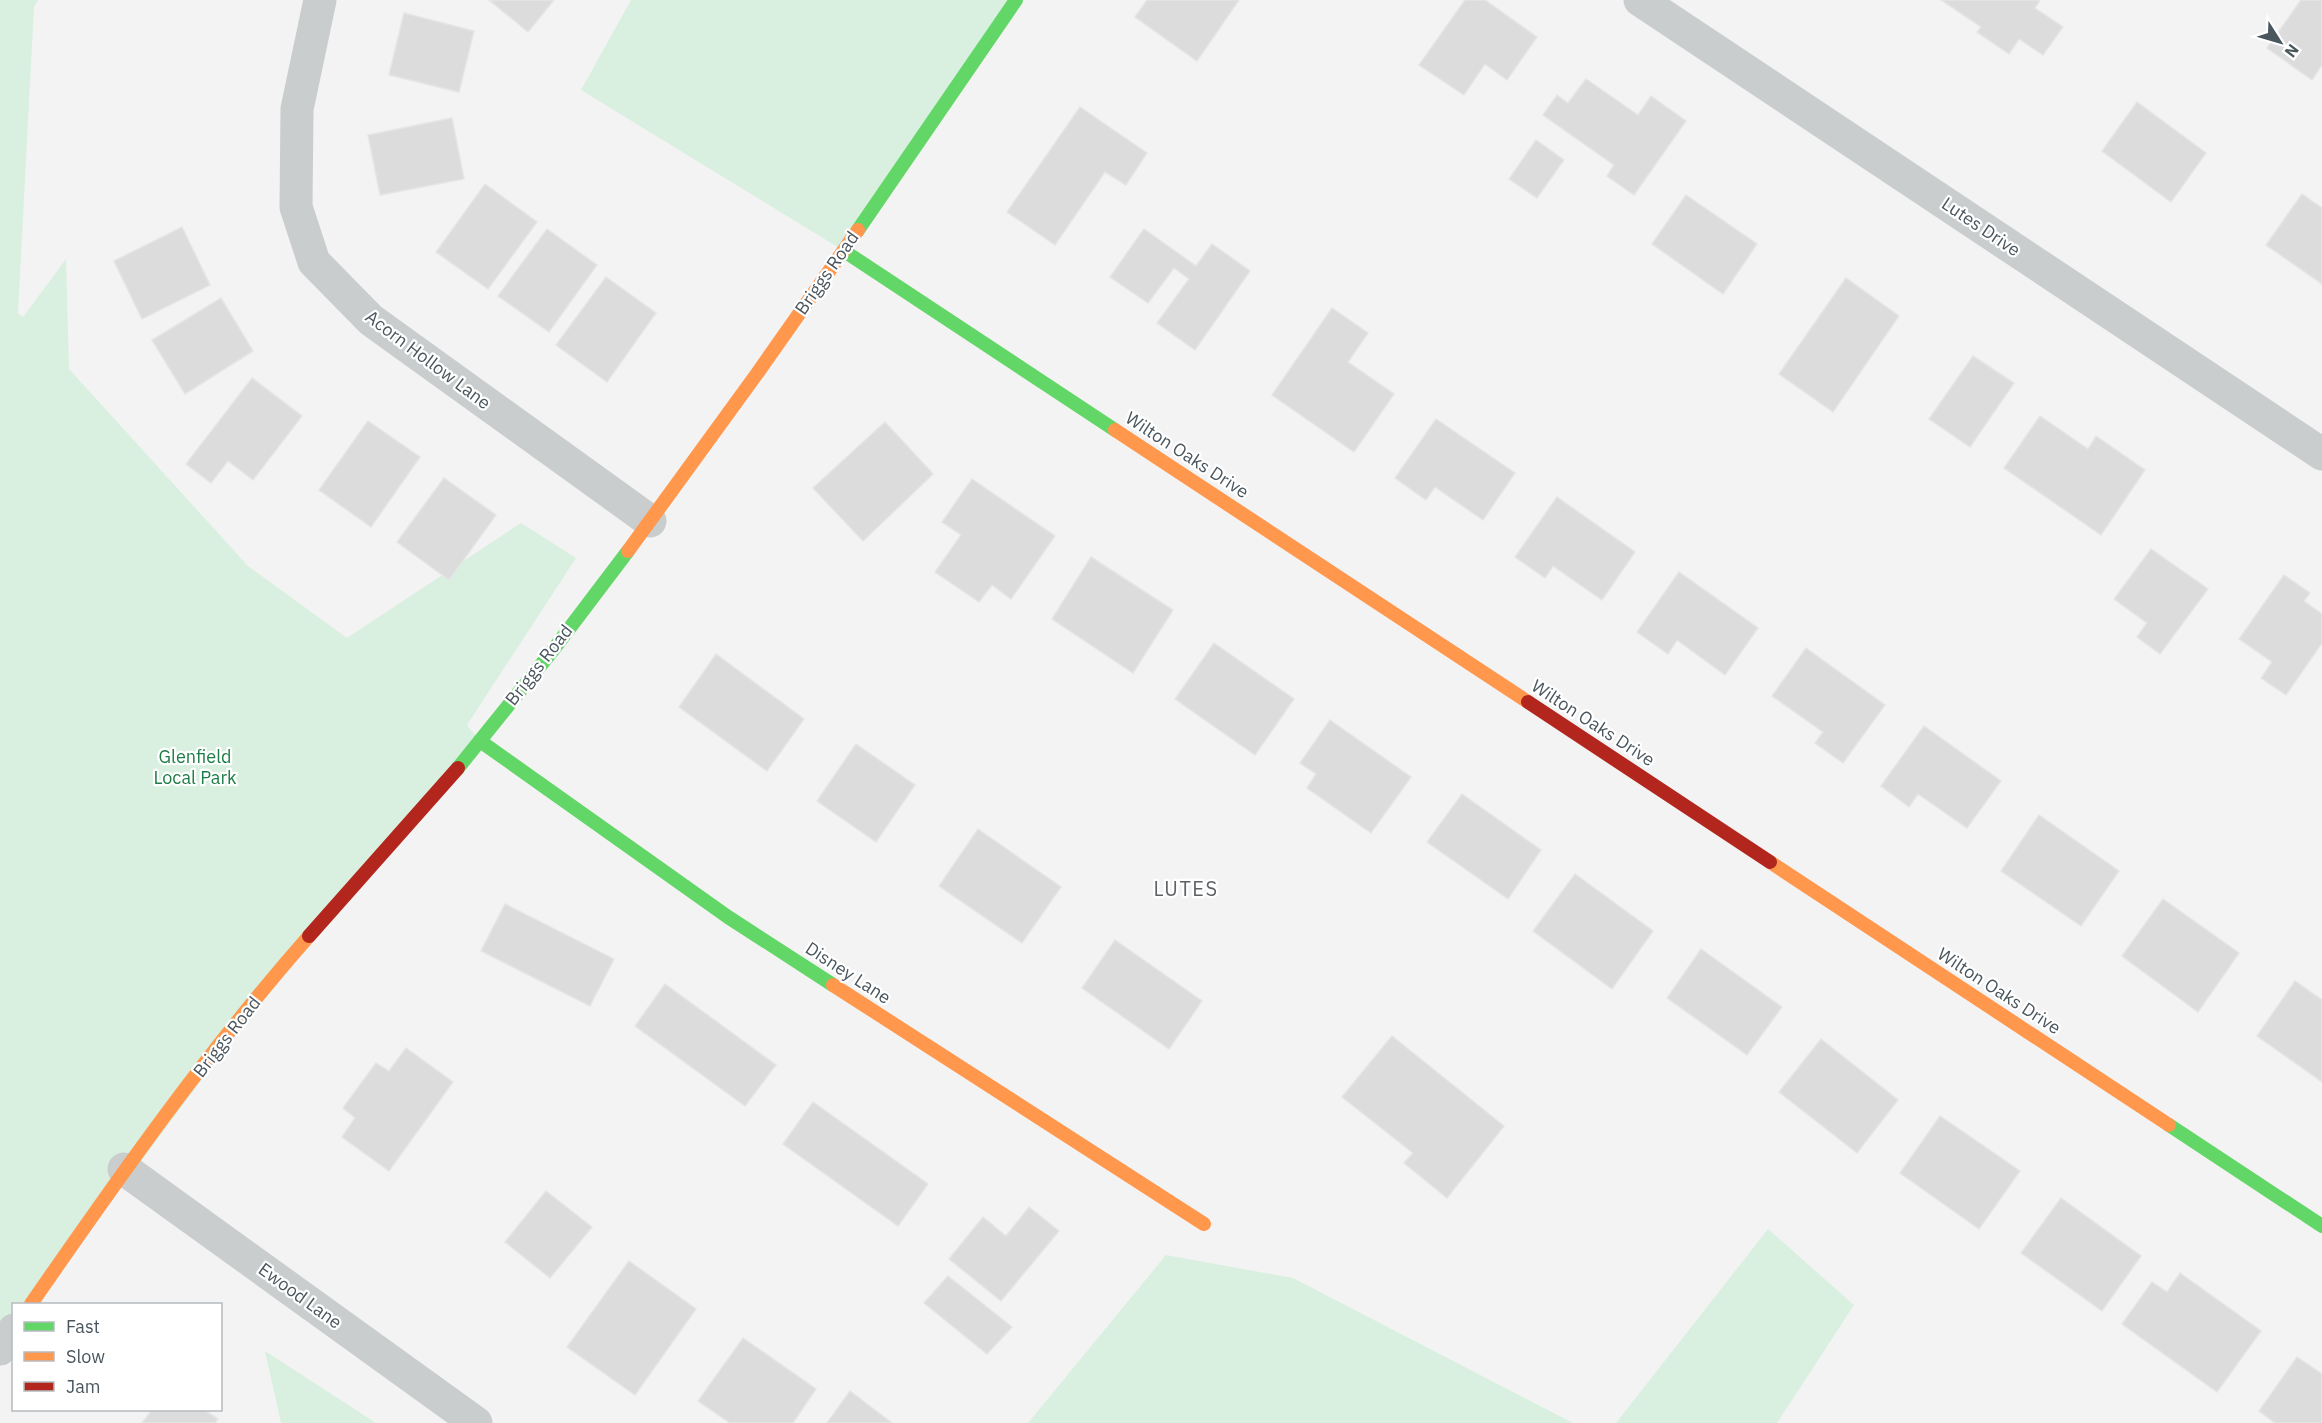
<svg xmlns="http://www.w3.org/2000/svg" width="2322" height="1423" viewBox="0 0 2322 1423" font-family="'IBM Plex Sans',sans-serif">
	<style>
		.green { fill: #d9f0e0 }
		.building { fill: #dcdcdd; stroke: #e4e5e5; stroke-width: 1.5 }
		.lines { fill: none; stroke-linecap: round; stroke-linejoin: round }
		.street { stroke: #cacdce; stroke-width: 33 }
		.fast { stroke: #63d668; stroke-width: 14 }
		.slow { stroke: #ff974d; stroke-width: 14 }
		.jam { stroke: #b3261e; stroke-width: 14 }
		.labels { text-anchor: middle; stroke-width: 4.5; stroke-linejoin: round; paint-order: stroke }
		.street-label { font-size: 18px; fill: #4a565e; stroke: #fff }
		.park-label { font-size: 18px; fill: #1e7c46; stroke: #fff }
		.neighbourhood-label { font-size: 20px; letter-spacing: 1.5px; fill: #5e6266; stroke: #fff }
	</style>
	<rect width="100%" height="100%" fill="#f3f3f3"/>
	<g class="green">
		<polygon points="0,0 38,0 34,7 18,313 23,317 66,259 69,369 248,566 347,638 521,523 576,558 467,725 480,741 311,934 34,1304 14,1304 13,1331 0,1349"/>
		<polygon points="631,0 1016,0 844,251 581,90"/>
		<polygon points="1768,1229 1854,1305 1777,1423 1616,1423"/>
		<polygon points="1166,1255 1293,1278 1573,1423 1028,1423"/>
		<polygon points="265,1351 376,1423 281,1423"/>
	</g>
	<g class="building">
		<polygon points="489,0 554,0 528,32"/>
		<polygon points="1147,0 1239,0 1197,61 1135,17"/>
		<polygon points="1465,0 1485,0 1537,37 1507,80 1485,64 1464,95 1419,65"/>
		<polygon points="1941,0 2040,0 2035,8 2063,27 2043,55 2019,39 2009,54 1977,32 1981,27"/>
		<polygon points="2301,0 2322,0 2322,65 2312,80 2267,48"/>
		<polygon points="404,13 474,31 459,92 389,75"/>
		<polygon points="1586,79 1638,115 1651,96 1686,121 1634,195 1607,176 1614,165 1543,115 1557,95 1568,103"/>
		<polygon points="2137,102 2206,153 2171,202 2102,151"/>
		<polygon points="1080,107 1147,153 1126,185 1105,172 1055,245 1007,212"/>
		<polygon points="452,118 464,179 380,195 368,135"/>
		<polygon points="1536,140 1564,160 1537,198 1509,179"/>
		<polygon points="485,184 537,222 488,289 436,252"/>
		<polygon points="2302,194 2322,208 2322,284 2266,245"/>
		<polygon points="1686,195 1757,244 1723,294 1652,244"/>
		<polygon points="182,227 210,285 142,319 114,261"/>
		<polygon points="547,229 597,265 549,332 498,296"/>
		<polygon points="1144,229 1196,266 1212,244 1250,271 1195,350 1157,323 1189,279 1174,268 1148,303 1110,277"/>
		<polygon points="606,277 656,313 607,382 556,345"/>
		<polygon points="1846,278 1899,316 1833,412 1779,374"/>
		<polygon points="221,298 253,351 185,394 152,340"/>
		<polygon points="1332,308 1368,333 1348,362 1394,394 1354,452 1272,395"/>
		<polygon points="1973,356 2014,383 1970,447 1929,419"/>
		<polygon points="252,378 302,416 253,480 228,461 211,483 186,464"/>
		<polygon points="2040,416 2088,449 2096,436 2145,470 2101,535 2004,468"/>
		<polygon points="1436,419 1515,473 1483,520 1435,487 1426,500 1395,478"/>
		<polygon points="368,421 420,457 371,527 319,490"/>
		<polygon points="885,422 933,474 863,541 813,488"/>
		<polygon points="444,478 496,515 449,580 397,542"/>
		<polygon points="972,479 1055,536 1011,599 992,585 979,602 935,572 961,535 942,522"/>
		<polygon points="1557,497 1635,552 1602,600 1553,566 1545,578 1515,557"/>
		<polygon points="2151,549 2208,589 2160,654 2137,637 2147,623 2114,599"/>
		<polygon points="1091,557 1173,610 1133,673 1052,619"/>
		<polygon points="1679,572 1758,628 1725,675 1677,640 1668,654 1637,632"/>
		<polygon points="2284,575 2310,593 2304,601 2322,614 2322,643 2286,695 2261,678 2272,662 2239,639"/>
		<polygon points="1214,643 1294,699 1255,755 1175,699"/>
		<polygon points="1806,648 1885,705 1843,763 1815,743 1823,732 1772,696"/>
		<polygon points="716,654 804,719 767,771 679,707"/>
		<polygon points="1330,720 1411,777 1371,833 1307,788 1316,774 1300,763"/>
		<polygon points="1924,726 2001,781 1967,828 1918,794 1909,807 1881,786"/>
		<polygon points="856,744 915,785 876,842 817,801"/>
		<polygon points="1462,794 1541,850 1508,899 1427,842"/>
		<polygon points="2039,815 2119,871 2081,926 2001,871"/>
		<polygon points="978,829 1061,887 1022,943 939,886"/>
		<polygon points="1575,874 1653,931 1612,989 1533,931"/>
		<polygon points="2163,899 2239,953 2198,1012 2122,956"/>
		<polygon points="505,904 614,959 590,1006 481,951"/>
		<polygon points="1115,940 1202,1001 1169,1049 1082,988"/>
		<polygon points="1701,949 1782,1007 1747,1055 1667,998"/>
		<polygon points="2295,981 2322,1000 2322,1082 2257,1036"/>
		<polygon points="665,984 776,1065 745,1106 635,1026"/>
		<polygon points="1392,1036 1504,1126 1447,1198 1404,1163 1413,1153 1342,1097"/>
		<polygon points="1821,1039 1898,1100 1857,1153 1779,1092"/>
		<polygon points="406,1048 453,1082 389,1171 342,1137 355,1118 343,1108 376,1063 389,1071"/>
		<polygon points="813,1102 928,1184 898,1226 783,1144"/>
		<polygon points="1940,1116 2020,1171 1979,1229 1900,1173"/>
		<polygon points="546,1191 592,1227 550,1278 505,1242"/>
		<polygon points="2061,1198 2141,1256 2102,1311 2021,1253"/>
		<polygon points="1029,1207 1059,1231 1001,1301 949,1259 983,1217 1006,1236"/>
		<polygon points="629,1261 696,1309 635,1395 567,1347"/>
		<polygon points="2180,1273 2261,1331 2217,1392 2122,1324 2152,1282 2167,1292"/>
		<polygon points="948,1276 1012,1327 987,1354 924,1303"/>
		<polygon points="743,1338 816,1389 793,1423 730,1423 698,1401"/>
		<polygon points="2297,1357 2322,1374 2322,1423 2275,1423 2259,1411"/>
		<polygon points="850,1391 892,1423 827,1423"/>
		<polygon points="152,1410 204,1410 218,1419 215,1423 142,1423"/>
	</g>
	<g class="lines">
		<g class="street">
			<polyline points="320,0 297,109 296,207 314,262 371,320 650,521"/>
			<polyline points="1640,0 2322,454"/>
			<polyline points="124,1169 476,1423"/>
			<polyline points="0,1349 14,1330"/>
		</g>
		<g class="fast">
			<polyline points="858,230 1016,0"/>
			<polyline points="844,251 1115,430"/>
			<polyline points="480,741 728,917 833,985"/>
			<polyline points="458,768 553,650 628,551"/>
			<polyline points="2169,1125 2322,1226"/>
		</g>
		<g class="slow">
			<polyline points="1115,430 1528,702"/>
			<polyline points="628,551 756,375 858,230"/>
			<polyline points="1770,862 2169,1125"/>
			<polyline points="833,985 1204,1224"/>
			<path d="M 31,1304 C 119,1177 207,1052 309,936"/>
		</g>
		<g class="jam">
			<polyline points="1528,702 1770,862"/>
			<polyline points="309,936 458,768"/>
		</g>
	</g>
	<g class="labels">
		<g class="street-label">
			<text transform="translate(1981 227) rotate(34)" y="6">Lutes Drive</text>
			<text transform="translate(827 273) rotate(-55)" y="6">Briggs Road</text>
			<text transform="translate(428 360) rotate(37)" y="6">Acorn Hollow Lane</text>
			<text transform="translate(1187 455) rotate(33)" y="6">Wilton Oaks Drive</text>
			<text transform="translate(539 665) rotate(-52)" y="6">Briggs Road</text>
			<text transform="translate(1593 723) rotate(33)" y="6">Wilton Oaks Drive</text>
			<text transform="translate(848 973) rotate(33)" y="6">Disney Lane</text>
			<text transform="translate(1999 991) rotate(33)" y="6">Wilton Oaks Drive</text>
			<text transform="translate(227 1037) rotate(-52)" y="6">Briggs Road</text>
			<text transform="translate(300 1296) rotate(36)" y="6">Ewood Lane</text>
		</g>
		<g class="park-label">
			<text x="195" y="763">Glenfield<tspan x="195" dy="21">Local Park</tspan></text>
		</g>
		<g class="neighbourhood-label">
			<text x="1186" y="896">LUTES</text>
		</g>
	</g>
	<rect x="12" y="1303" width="210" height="108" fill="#ffffff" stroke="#b7bbbf" stroke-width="1.5"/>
	<rect x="24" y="1322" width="30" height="9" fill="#63d668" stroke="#b7bbbf" stroke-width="1.5"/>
	<text x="66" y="1333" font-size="18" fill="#4a565e">Fast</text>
	<rect x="24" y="1352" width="30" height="9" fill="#ff974d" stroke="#b7bbbf" stroke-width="1.5"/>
	<text x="66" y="1363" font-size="18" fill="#4a565e">Slow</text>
	<rect x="24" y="1382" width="30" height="9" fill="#b3261e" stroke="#b7bbbf" stroke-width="1.5"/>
	<text x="66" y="1393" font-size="18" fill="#4a565e">Jam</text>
	<g transform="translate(2280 42) rotate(127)" stroke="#ffffff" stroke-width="4.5" paint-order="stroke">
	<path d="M0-4.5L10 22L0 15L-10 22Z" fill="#4a565e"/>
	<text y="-9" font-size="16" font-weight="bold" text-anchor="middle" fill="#4a565e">N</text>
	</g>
</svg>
